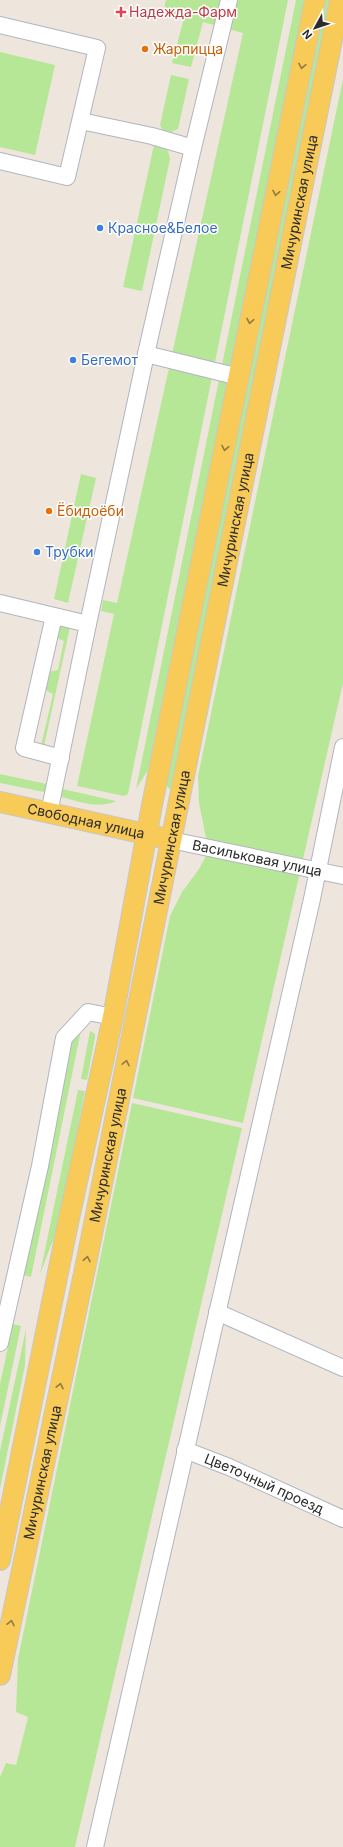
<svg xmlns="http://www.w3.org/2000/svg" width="343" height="1847" viewBox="0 0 343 1847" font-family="Inter,sans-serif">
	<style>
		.green { fill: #b6e797 }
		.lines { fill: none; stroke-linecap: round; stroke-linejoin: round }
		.minor-casing { stroke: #b1b5c0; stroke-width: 18 }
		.major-casing { stroke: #c8c8c8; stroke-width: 22 }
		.minor { stroke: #fff; stroke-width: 16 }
		.major { stroke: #f8ca58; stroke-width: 20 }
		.oneway { stroke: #927a42 }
		.health-dot { fill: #e0444e; stroke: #fff; stroke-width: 1.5 }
		.food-dot { fill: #e8710a; stroke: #fff; stroke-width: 1.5 }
		.shop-dot { fill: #3f7fe0; stroke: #fff; stroke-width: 1.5 }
		.labels { text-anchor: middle; stroke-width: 3; stroke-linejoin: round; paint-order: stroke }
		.health-label { font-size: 14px; fill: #be3a42; stroke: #fff; text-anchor: start }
		.food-label { font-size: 14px; fill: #c56008; stroke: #fff; text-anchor: start }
		.street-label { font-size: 14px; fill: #2b2b2b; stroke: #fff }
		.shop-label { font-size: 14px; fill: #366cbe; stroke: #fff; text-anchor: start }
	</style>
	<rect width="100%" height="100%" fill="#eee6dd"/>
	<g class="green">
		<polygon points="166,0 288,0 128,794 124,796 77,786 114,614 101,611 103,600 117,603 243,33 203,22 191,67 172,63 184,18 164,12 162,17"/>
		<polygon points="296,0 305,0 148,770 136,789"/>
		<polygon points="326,0 333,0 173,787 169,789 166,784"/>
		<polygon points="0,52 55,65 35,155 0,147"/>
		<polygon points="171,75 189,79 178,129 171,132 163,131 160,125"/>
		<polygon points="343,79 343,683 243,1123 133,1098 170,916 182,892 199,869 207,854 206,838 199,803 198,776"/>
		<polygon points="154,145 161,146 168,151 170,159 142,291 123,287"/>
		<polygon points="81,474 96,478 68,603 54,599"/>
		<polygon points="63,625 70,627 44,746 41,746 53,694 47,691 44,686 47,674 52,671 58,670 64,641 59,639 55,635 58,626"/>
		<polygon points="0,774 51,785 49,793 0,783"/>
		<path d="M 58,788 L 116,801 C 98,810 75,800 57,796 Z"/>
		<polygon points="81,1030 31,1277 23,1275 62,1079 73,1038"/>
		<polygon points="90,1031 95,1034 95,1037 87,1080 81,1079"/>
		<polygon points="78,1090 85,1091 57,1230 40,1274"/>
		<polygon points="132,1103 242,1128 75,1847 0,1847 0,1777 6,1763 16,1765 28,1717 16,1712 18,1659"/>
		<polygon points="13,1324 21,1326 0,1426 0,1384"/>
		<polygon points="26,1329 25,1365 0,1489 0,1451"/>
	</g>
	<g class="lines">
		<g class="minor-casing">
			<g id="minor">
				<polyline points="0,25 97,48 67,177 0,161"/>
				<polyline points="81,121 152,136 193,148 229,0"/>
				<polyline points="146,354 239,377"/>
				<polyline points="0,603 88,624 49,813"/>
				<polyline points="54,616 24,748 61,758"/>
				<polyline points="88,624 146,354 193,148"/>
				<path id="s1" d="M 171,840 L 343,876"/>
				<polyline points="217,1312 343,1368"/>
				<polyline points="0,1343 40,1166 64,1038 88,1012 113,1017"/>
				<path id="s2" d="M 185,1450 L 229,1467 L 343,1519"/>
				<polyline points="95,1847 312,899 343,747"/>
			</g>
		</g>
		<g class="major-casing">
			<g id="major">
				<path id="s3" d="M 0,802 L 159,837"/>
				<polyline points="0,1560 68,1223 113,1017 152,805 315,0"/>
				<path id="s4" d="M 0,1675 L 87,1259 L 340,0"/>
			</g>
		</g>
		<use href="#minor" class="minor"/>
		<use href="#major" class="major"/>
	</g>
	<defs><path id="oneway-chevron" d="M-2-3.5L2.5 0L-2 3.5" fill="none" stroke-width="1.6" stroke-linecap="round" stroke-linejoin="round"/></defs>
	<g class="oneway">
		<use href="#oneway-chevron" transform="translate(302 66) rotate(101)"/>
		<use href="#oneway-chevron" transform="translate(276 193) rotate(101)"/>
		<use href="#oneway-chevron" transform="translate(250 321) rotate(101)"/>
		<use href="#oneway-chevron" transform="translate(225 448) rotate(101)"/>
		<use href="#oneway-chevron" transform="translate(126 1063) rotate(-78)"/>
		<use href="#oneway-chevron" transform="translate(87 1259) rotate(-79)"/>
		<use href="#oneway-chevron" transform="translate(60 1386) rotate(-78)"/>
		<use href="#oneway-chevron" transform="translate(11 1623) rotate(-78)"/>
	</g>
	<path class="health-dot" d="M119 6h4v4h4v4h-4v4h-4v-4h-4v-4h4z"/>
	<g class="food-dot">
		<circle cx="145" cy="49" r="4"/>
		<circle cx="49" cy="511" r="4"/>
	</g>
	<g class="shop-dot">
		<circle cx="100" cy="228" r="4"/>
		<circle cx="73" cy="360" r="4"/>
		<circle cx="37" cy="552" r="4"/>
	</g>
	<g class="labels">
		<g class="health-label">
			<text x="129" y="17">Надежда-Фарм</text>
		</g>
		<g class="food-label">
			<text x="153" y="54">Жарпицца</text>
			<text x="57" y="516">Ёбидоёби</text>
		</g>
		<g class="street-label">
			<text dy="5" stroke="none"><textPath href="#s4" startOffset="1503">Мичуринская улица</textPath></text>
			<text dy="5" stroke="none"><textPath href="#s4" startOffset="1179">Мичуринская улица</textPath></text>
			<text dy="5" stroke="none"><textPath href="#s3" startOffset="88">Свободная улица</textPath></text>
			<text dy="5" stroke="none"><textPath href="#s4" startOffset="855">Мичуринская улица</textPath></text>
			<text dy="5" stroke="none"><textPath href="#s1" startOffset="88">Васильковая улица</textPath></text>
			<text dy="5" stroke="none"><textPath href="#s4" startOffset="531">Мичуринская улица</textPath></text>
			<text dy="5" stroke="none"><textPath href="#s4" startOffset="207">Мичуринская улица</textPath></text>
			<text dy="5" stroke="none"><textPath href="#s2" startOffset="86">Цветочный проезд</textPath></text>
		</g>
		<g class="shop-label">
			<text x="108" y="233">Красное&amp;Белое</text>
			<text x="81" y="365">Бегемот</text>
			<text x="45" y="557">Трубки</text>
		</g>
	</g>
	<g transform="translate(315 28) rotate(230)" stroke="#ffffff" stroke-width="3" paint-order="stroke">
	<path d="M0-3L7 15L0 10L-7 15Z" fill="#2b2b2b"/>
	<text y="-6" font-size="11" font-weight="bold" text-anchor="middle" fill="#2b2b2b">N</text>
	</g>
</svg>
